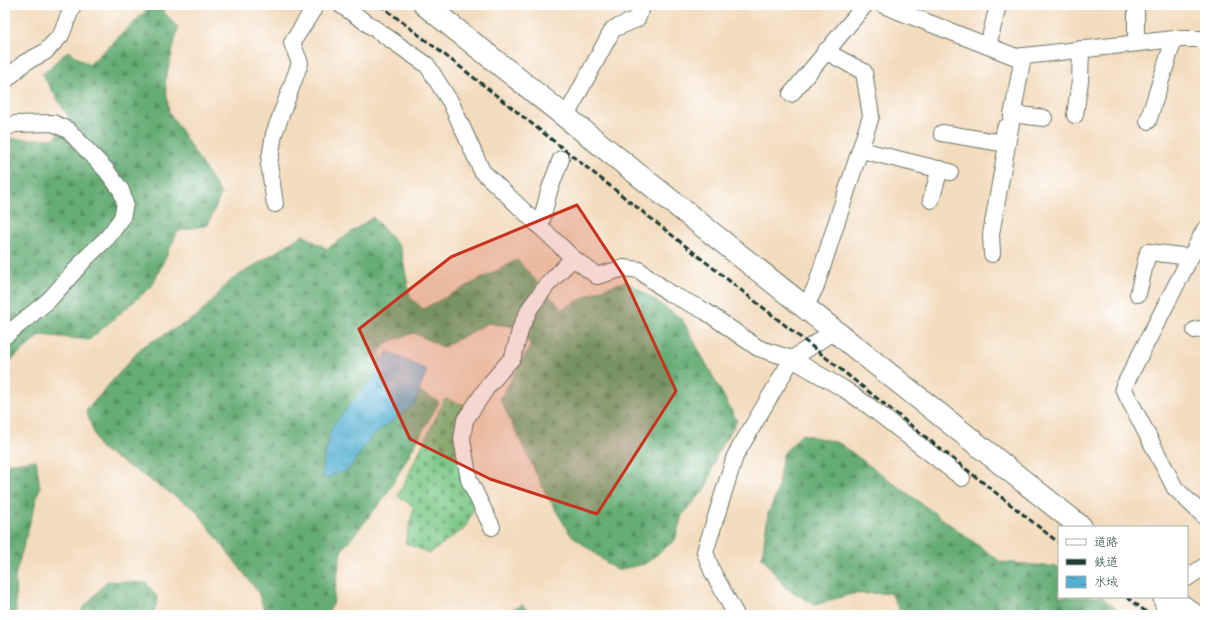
<svg xmlns="http://www.w3.org/2000/svg" width="1210" height="620" viewBox="0 0 1210 620" font-family="'Architects Daughter','Klee One',sans-serif">
	<style>
		.forest { fill: url(#forest-firs); stroke: #427454 }
		.cemetery { fill: url(#cemetery-stones); stroke: #4e825e }
		.water { fill: url(#water-ripples); stroke: #3a7783 }
		.lines { fill: none; stroke-linecap: round; stroke-linejoin: round }
		.street-casing { stroke: #697464; stroke-width: 18 }
		.secondary-casing { stroke: #697464; stroke-width: 24 }
		.street { stroke: #fff; stroke-width: 16 }
		.secondary { stroke: #fff; stroke-width: 22 }
		.rail { stroke: #1f3d34; stroke-width: 3; stroke-dasharray: 6 3; stroke-linecap: butt }
		.marked { fill: #c8321e; fill-opacity: 0.2; stroke: #c8321e; stroke-width: 3; stroke-linejoin: round }
	</style>
	<defs>
		<pattern id="forest-firs" width="22" height="20" patternUnits="userSpaceOnUse"><rect width="22" height="20" fill="#65ac74"/><path d="M5 1l3.5 6h-7zM16 11l3.5 6h-7z" fill="#538d60"/></pattern>
		<pattern id="cemetery-stones" width="16" height="16" patternUnits="userSpaceOnUse"><rect width="16" height="16" fill="#7cc887"/><path d="M2 7V4a2 2 0 0 1 4 0v3zM10 15v-3a2 2 0 0 1 4 0v3z" fill="#65a46f"/></pattern>
		<pattern id="water-ripples" width="26" height="14" patternUnits="userSpaceOnUse"><rect width="26" height="14" fill="#54b1d2"/><path d="M2 4q2-2 4 0t4 0M15 11q2-2 4 0t4 0" fill="none" stroke="#4591ab"/></pattern>
	</defs>
	<rect width="100%" height="100%" fill="#fff"/>
	<filter id="ink" filterUnits="userSpaceOnUse"><feTurbulence type="fractalNoise" baseFrequency=".025" numOctaves="2"/><feDisplacementMap in="SourceGraphic" scale="8" xChannelSelector="R" yChannelSelector="G"/><feConvolveMatrix kernelMatrix="1 2 1 2 8 2 1 2 1" color-interpolation-filters="sRGB"/></filter>
	<filter id="wash" filterUnits="userSpaceOnUse"><feTurbulence type="fractalNoise" baseFrequency=".012" numOctaves="4" result="noise"/><feDisplacementMap in="SourceGraphic" scale="16" xChannelSelector="R" yChannelSelector="G"/><feGaussianBlur stdDeviation="0.9" result="paint"/><feColorMatrix in="noise" values="0 0 0 0 0 0 0 0 0 0 0 0 0 0 0 0 0 1.4 0 .05"/><feComposite in="paint" operator="in"/></filter>
	<g filter="url(#wash)">
		<rect width="100%" height="100%" fill="#f3dbbd"/>
		<g class="forest">
			<polygon points="152,5 158,5 178,28 165,82 169,112 221,194 208,225 178,231 152,286 89,340 41,335 5,365 5,136 12,139 54,139 69,118 42,74 68,51 89,65"/>
			<polygon points="373,217 401,249 410,297 423,309 517,260 562,309 597,291 626,281 682,319 737,421 716,455 707,487 682,515 675,540 645,564 616,570 570,534 546,494 500,399 531,345 514,327 488,323 443,347 414,333 388,342 379,351 387,375 439,402 385,497 341,551 333,604 327,615 266,615 258,592 195,509 99,447 86,411 142,347 198,316 230,281 303,235 327,249"/>
			<polygon points="802,434 839,443 1001,562 1059,567 1059,597 1102,597 1124,615 902,615 891,593 851,594 815,605 786,588 762,557 768,514 777,492 783,454"/>
			<polygon points="36,460 40,487 15,576 16,615 5,615 5,464"/>
			<polygon points="107,581 146,583 158,598 153,615 81,615 81,611"/>
			<polygon points="522,605 533,615 500,615"/>
		</g>
		<polygon class="cemetery" points="445,399 468,406 459,427 455,446 475,505 465,528 430,553 405,543 414,507 398,496"/>
		<polygon class="water" points="387,352 427,370 414,405 373,435 348,470 323,479 323,465 331,428 356,397 372,380"/>
	</g>
	<g filter="url(#ink)">
		<g class="lines">
			<g class="street-casing">
				<g id="street">
					<polyline points="341,5 427,65 451,103 482,171 573,258 597,276 624,268 639,270 669,293 705,311 758,348 792,359 844,389 869,406 962,478"/>
					<polyline points="883,5 1016,57 1174,39 1205,39"/>
					<polyline points="1136,42 1136,5"/>
					<polyline points="988,46 998,5"/>
					<polyline points="5,81 24,63 45,52 61,35 73,5"/>
					<polyline points="791,94 865,5"/>
					<polyline points="1012,114 1044,118"/>
					<polyline points="1075,115 1080,81 1081,49"/>
					<polyline points="566,116 613,29 637,19 643,5"/>
					<polyline points="1148,121 1174,39"/>
					<polyline points="5,128 15,124 53,123 68,130 106,170 121,190 125,203 122,218 108,237 87,257 49,300 5,336"/>
					<polyline points="942,133 1002,143 1005,128"/>
					<polyline points="861,150 950,172"/>
					<polyline points="931,200 940,169"/>
					<polyline points="275,204 269,164 274,134 300,63 292,43 316,5"/>
					<polyline points="540,227 549,191 561,159"/>
					<polyline points="1205,229 1123,388 1175,488 1205,517"/>
					<polyline points="992,254 991,234 1023,56"/>
					<polyline points="1138,294 1148,252 1190,257"/>
					<polyline points="805,308 816,286 871,116 864,72 825,51"/>
					<polyline points="1195,330 1205,328"/>
					<polyline points="492,527 469,480 462,439 465,420 488,386 513,357 521,327 530,308 547,285 573,258"/>
					<polyline points="1187,578 1205,566"/>
					<polyline points="1161,597 1165,611 1162,615"/>
					<polyline points="736,615 712,571 705,552 735,456 792,359 834,331"/>
				</g>
			</g>
			<g class="secondary-casing">
				<g id="secondary">
					<polyline points="425,5 1081,527"/>
					<polyline points="1170,597 1194,615"/>
				</g>
			</g>
			<use href="#street" class="street"/>
			<use href="#secondary" class="secondary"/>
			<g class="rail">
				<polyline points="380,5 463,69 1059,543"/>
				<polyline points="1127,597 1150,615"/>
			</g>
		</g>
	</g>
	<path class="marked" d="M 577,205 L 623,275 L 676,391 L 597,514 L 490,479 L 410,439 L 359,329 L 451,257 Z"/>
	<rect width="1210" height="620" fill="none" stroke="#fff" stroke-width="20"/>
	<rect x="1058" y="526" width="130" height="72" fill="#ffffff" stroke="#a5b1ae"/>
	<rect x="1066" y="539" width="20" height="6" fill="#ffffff" stroke="#a5b1ae"/>
	<text x="1094" y="546" font-size="12" fill="#1f3d34">道路</text>
	<rect x="1066" y="559" width="20" height="6" fill="#1f3d34" stroke="#a5b1ae"/>
	<text x="1094" y="566" font-size="12" fill="#1f3d34">鉄道</text>
	<rect x="1066" y="576" width="20" height="12" fill="url(#water-ripples)" stroke="#a5b1ae"/>
	<text x="1094" y="586" font-size="12" fill="#1f3d34">水域</text>
</svg>
